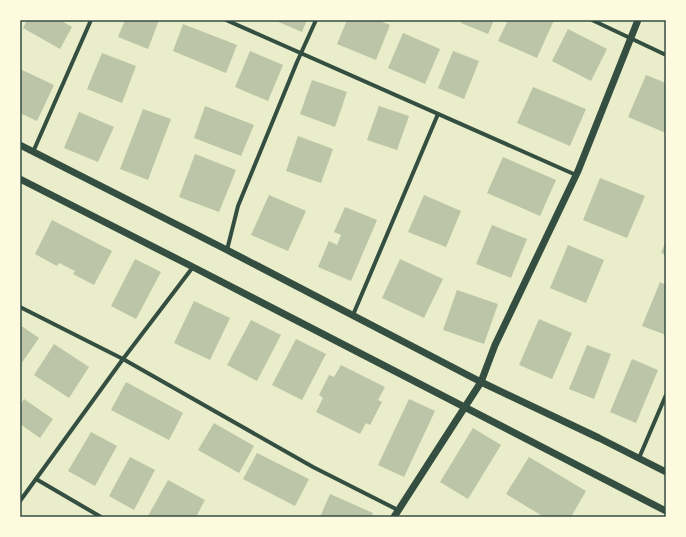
<svg xmlns="http://www.w3.org/2000/svg" width="686" height="537" viewBox="0 0 686 537" font-family="'Noto Sans',sans-serif">
	<style>
		.building { fill: #bcc5a7 }
		.lines { fill: none; stroke-linecap: round; stroke-linejoin: round }
		.minor { stroke: #344e41; stroke-width: 4 }
		.tertiary { stroke: #344e41; stroke-width: 7 }
		.neatline { fill: none; stroke: #344e41; stroke-width: 1.5 }
	</style>
	<rect width="100%" height="100%" fill="#e9edc9"/>
	<g class="building">
		<polygon points="27,20 60,20 72,27 60,49 23,28"/>
		<polygon points="125,20 159,20 148,49 118,37"/>
		<polygon points="274,20 307,20 302,32"/>
		<polygon points="347,20 378,20 390,25 376,60 337,44"/>
		<polygon points="463,20 494,20 488,34 461,23"/>
		<polygon points="508,20 554,20 537,58 498,41"/>
		<polygon points="183,24 237,45 226,73 173,51"/>
		<polygon points="568,29 607,49 591,81 552,61"/>
		<polygon points="403,33 440,49 425,84 388,68"/>
		<polygon points="250,51 283,65 268,101 235,87"/>
		<polygon points="453,51 479,61 464,99 438,88"/>
		<polygon points="102,53 136,66 122,103 87,89"/>
		<polygon points="20,69 54,85 37,121 20,113"/>
		<polygon points="646,75 666,83 666,133 628,117"/>
		<polygon points="312,80 347,92 335,127 300,114"/>
		<polygon points="533,87 586,109 570,146 517,123"/>
		<polygon points="205,106 254,125 241,156 194,138"/>
		<polygon points="379,106 409,116 397,150 367,140"/>
		<polygon points="143,109 171,119 148,180 120,169"/>
		<polygon points="79,112 114,127 98,162 64,148"/>
		<polygon points="298,136 333,149 321,183 286,171"/>
		<polygon points="195,154 236,170 219,212 179,197"/>
		<polygon points="503,157 556,180 540,216 487,193"/>
		<polygon points="600,178 645,196 627,238 583,220"/>
		<polygon points="269,195 306,211 288,251 251,235"/>
		<polygon points="424,195 461,211 446,247 408,232"/>
		<polygon points="345,207 377,220 351,281 318,267 329,241 337,245 341,235 334,232"/>
		<polygon points="52,220 112,251 94,285 73,274 75,271 59,263 57,266 35,254"/>
		<polygon points="492,225 527,239 511,278 476,264"/>
		<polygon points="666,241 666,255 661,253"/>
		<polygon points="568,245 604,260 586,303 550,288"/>
		<polygon points="135,259 161,272 136,319 111,306"/>
		<polygon points="400,259 443,279 424,318 382,298"/>
		<polygon points="660,282 666,285 666,335 642,326"/>
		<polygon points="457,290 498,304 484,344 443,330"/>
		<polygon points="194,301 230,318 210,360 174,343"/>
		<polygon points="539,319 572,333 552,379 519,365"/>
		<polygon points="251,320 281,335 257,381 227,365"/>
		<polygon points="20,325 39,338 21,364 20,363"/>
		<polygon points="296,339 326,354 302,400 272,385"/>
		<polygon points="54,344 89,367 69,398 34,375"/>
		<polygon points="587,345 611,354 594,399 569,389"/>
		<polygon points="632,359 658,370 636,423 610,412"/>
		<polygon points="341,365 385,387 378,400 382,402 370,425 366,423 360,434 316,412 323,398 319,395 329,375 334,377"/>
		<polygon points="126,382 183,413 169,440 111,410"/>
		<polygon points="24,399 53,419 40,438 20,424 20,405"/>
		<polygon points="409,399 435,411 404,477 378,465"/>
		<polygon points="214,423 254,446 239,473 198,450"/>
		<polygon points="473,428 501,445 468,499 440,482"/>
		<polygon points="91,432 117,446 95,486 68,471"/>
		<polygon points="257,453 309,479 295,506 243,479"/>
		<polygon points="130,457 155,470 134,510 109,496"/>
		<polygon points="529,457 586,491 571,517 544,517 506,494"/>
		<polygon points="168,480 205,500 196,517 150,517 148,516"/>
		<polygon points="330,494 373,513 371,517 320,517"/>
	</g>
	<g class="lines">
		<g class="minor">
			<polyline points="226,20 576,175"/>
			<polyline points="592,20 666,55"/>
			<polyline points="33,152 91,20"/>
			<polyline points="227,250 238,206 297,62 316,20"/>
			<polyline points="20,307 123,359 313,467 398,510"/>
			<polyline points="353,315 438,114"/>
			<polyline points="639,458 666,395"/>
			<polyline points="36,479 101,517"/>
			<polyline points="20,501 123,359 193,267"/>
		</g>
		<g class="tertiary">
			<polyline points="20,145 227,250 481,382 599,438 666,472"/>
			<polyline points="20,179 193,267 666,511"/>
			<polyline points="394,517 481,382 495,345 578,171 638,20"/>
		</g>
	</g>
	<rect width="686" height="537" fill="none" stroke="#fefae0" stroke-width="42"/>
	<rect x="21" y="21" width="644" height="495" class="neatline"/>
</svg>
